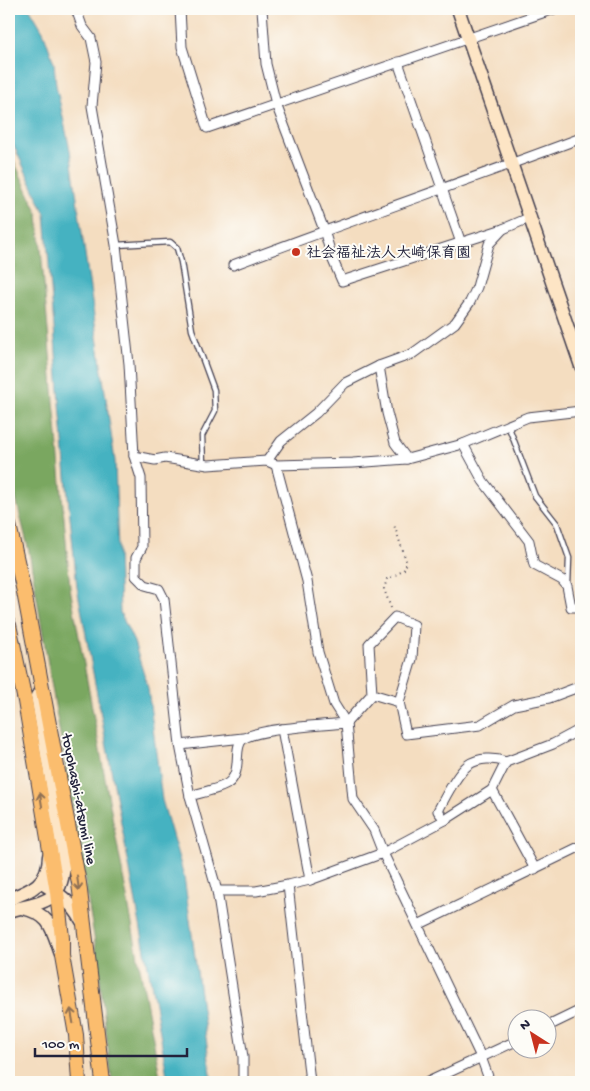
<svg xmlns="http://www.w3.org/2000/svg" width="590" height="1091" viewBox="0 0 590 1091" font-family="'Gochi Hand','Klee One',sans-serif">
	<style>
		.forest { fill: #7aa760; stroke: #4e644e }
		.water { fill: #44b2c1; stroke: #336a7e }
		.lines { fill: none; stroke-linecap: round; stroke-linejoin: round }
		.lane-casing { stroke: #423e4f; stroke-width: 7 }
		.street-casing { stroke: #423e4f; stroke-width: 11 }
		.secondary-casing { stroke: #423e4f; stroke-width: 15 }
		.primary-casing { stroke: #423e4f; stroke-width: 16 }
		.path { stroke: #423e4f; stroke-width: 2; stroke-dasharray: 1 4; stroke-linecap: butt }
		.lane { stroke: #fff; stroke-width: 4.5 }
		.street { stroke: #fff; stroke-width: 9 }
		.secondary { stroke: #fde5c5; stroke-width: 12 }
		.primary { stroke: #fbbd6e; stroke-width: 14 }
		.oneway { stroke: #8e7054 }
		.poi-dot { fill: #c8321e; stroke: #fdfcf7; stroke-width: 2 }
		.labels { text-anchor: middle; stroke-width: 4; stroke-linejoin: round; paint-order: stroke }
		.poi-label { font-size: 15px; font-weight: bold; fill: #22223b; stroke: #fdfcf7; text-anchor: start }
		.street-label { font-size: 15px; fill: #22223b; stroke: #fdfcf7 }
	</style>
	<rect width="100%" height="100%" fill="#fdfcf7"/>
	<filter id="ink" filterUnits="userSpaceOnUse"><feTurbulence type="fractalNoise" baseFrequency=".02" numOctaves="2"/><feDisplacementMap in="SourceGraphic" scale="10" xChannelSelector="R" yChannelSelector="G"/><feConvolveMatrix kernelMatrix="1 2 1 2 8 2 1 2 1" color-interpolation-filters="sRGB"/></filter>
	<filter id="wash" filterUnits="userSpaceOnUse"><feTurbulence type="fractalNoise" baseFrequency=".0096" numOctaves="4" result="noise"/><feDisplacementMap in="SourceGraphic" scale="20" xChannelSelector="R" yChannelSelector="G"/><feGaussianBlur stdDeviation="1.12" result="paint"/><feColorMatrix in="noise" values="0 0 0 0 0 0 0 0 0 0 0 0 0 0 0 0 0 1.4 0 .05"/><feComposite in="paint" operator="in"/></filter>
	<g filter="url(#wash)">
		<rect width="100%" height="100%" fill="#f4ddc0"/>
		<polygon class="forest" points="9,150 38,214 70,588 161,1082 112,1082 97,954 29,551 9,471"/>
		<polygon class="water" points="9,9 30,9 43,31 54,63 56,85 70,150 115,461 120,612 134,642 148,688 162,800 184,876 212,1082 168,1082 159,1026 77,587 65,466 45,214 9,135"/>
	</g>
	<g filter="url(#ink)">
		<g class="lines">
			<g class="lane-casing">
				<g id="lane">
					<polyline points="116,245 170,242 177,248 181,262 192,330 214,390 215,411 202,436 203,464"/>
					<polyline points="508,425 535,496 557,524 569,558 568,585"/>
				</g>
			</g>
			<g class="street-casing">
				<g id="street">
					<polyline points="76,9 82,26 91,38 96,62 92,106 116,245 129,364 134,456 141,478 142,547 136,558 136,576 145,585 159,589 164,599 180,745 190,796 217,891 243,1057 243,1082"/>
					<polyline points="180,9 182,47 207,128 554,9"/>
					<polyline points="262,9 266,64 276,104 324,230 332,258 342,281 503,229"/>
					<polyline points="398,62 461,243"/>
					<path d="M 233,265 C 349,221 466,181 581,138"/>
					<polyline points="379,366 387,413 395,443 407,459"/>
					<polyline points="463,444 483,481 529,541 534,565 562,580 567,586 571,607 581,607"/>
					<polyline points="134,456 155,460 165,458 208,465 267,461 276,465 353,463 407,459 463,444 528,417 581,411"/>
					<polyline points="267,461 281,441 316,413 345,383 379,366 412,354 455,323 470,302 477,287 489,244 503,229 531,217"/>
					<polyline points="276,465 307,581 318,652 334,704 346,723 353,799 374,830 383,853 481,1057 490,1082"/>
					<polyline points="372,694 399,702"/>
					<polyline points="282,729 310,880"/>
					<polyline points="180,745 243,738"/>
					<polyline points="492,790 535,869"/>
					<path d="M 190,796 C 199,793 220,789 227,784 C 244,773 232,747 243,739 C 258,728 325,725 346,723 L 372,694 L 369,644 L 395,617 L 414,625 L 412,659 L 399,702 L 406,734 L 480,725 L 514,705 L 549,698 L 581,686"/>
					<path d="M 445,820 L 438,811 C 444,799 458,773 468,765 C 479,757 495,758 506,762"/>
					<polyline points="288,885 310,1082"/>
					<polyline points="217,891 256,891 288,885 310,880 383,853 445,820 492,790 506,762 553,744 581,729"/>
					<polyline points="418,925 581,846"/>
					<polyline points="548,1026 581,1010"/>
					<polyline points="428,1082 518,1040"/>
				</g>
			</g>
			<g class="secondary-casing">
				<g id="secondary">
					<polyline points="458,9 581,366"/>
					<path d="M 40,882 C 58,893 72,902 82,921"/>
					<path d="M 9,899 C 32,890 48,884 49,856"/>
					<path d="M 22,908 C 51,914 52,929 61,954"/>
					<path d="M 9,911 C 44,901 64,904 64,859 L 37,696"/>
				</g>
			</g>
			<g class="primary-casing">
				<g id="primary">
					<polyline points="9,525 24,592 79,883 103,1082"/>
					<polyline points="9,625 25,701 57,892 62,938 62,956 76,1035 79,1082"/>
				</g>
			</g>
			<polyline class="path" points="391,608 384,589 387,579 403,571 407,563 394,525"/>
			<use href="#lane" class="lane"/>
			<use href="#street" class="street"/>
			<use href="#secondary" class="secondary"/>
			<use href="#primary" class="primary"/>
		</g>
		<defs><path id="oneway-shaft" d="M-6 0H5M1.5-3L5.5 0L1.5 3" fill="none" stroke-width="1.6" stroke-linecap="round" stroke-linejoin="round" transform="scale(1.25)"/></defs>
		<g class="oneway">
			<use href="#oneway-shaft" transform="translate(41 800) rotate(-99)"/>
			<use href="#oneway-shaft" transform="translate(78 883) rotate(82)"/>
			<use href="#oneway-shaft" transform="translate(72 1016) rotate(-100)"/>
		</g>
	</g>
	<circle class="poi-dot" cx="296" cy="252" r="5"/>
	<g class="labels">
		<g class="poi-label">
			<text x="306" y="257">社会福祉法人大崎保育園</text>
		</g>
		<g class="street-label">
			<text transform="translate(80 799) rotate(79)" y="5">toyohashi-atsumi line</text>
		</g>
	</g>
	<rect width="590" height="1091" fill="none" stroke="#fdfcf7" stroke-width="30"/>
	<g transform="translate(532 1034) rotate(324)"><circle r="24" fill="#fdfcf7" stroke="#a5a5ac"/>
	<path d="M0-4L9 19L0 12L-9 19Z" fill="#c8321e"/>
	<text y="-8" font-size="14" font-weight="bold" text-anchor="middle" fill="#22223b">N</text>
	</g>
	<path d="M35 1048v8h152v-8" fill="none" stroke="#22223b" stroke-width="2.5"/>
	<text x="42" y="1048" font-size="15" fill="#22223b" stroke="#fdfcf7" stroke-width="4" paint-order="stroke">100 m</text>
</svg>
